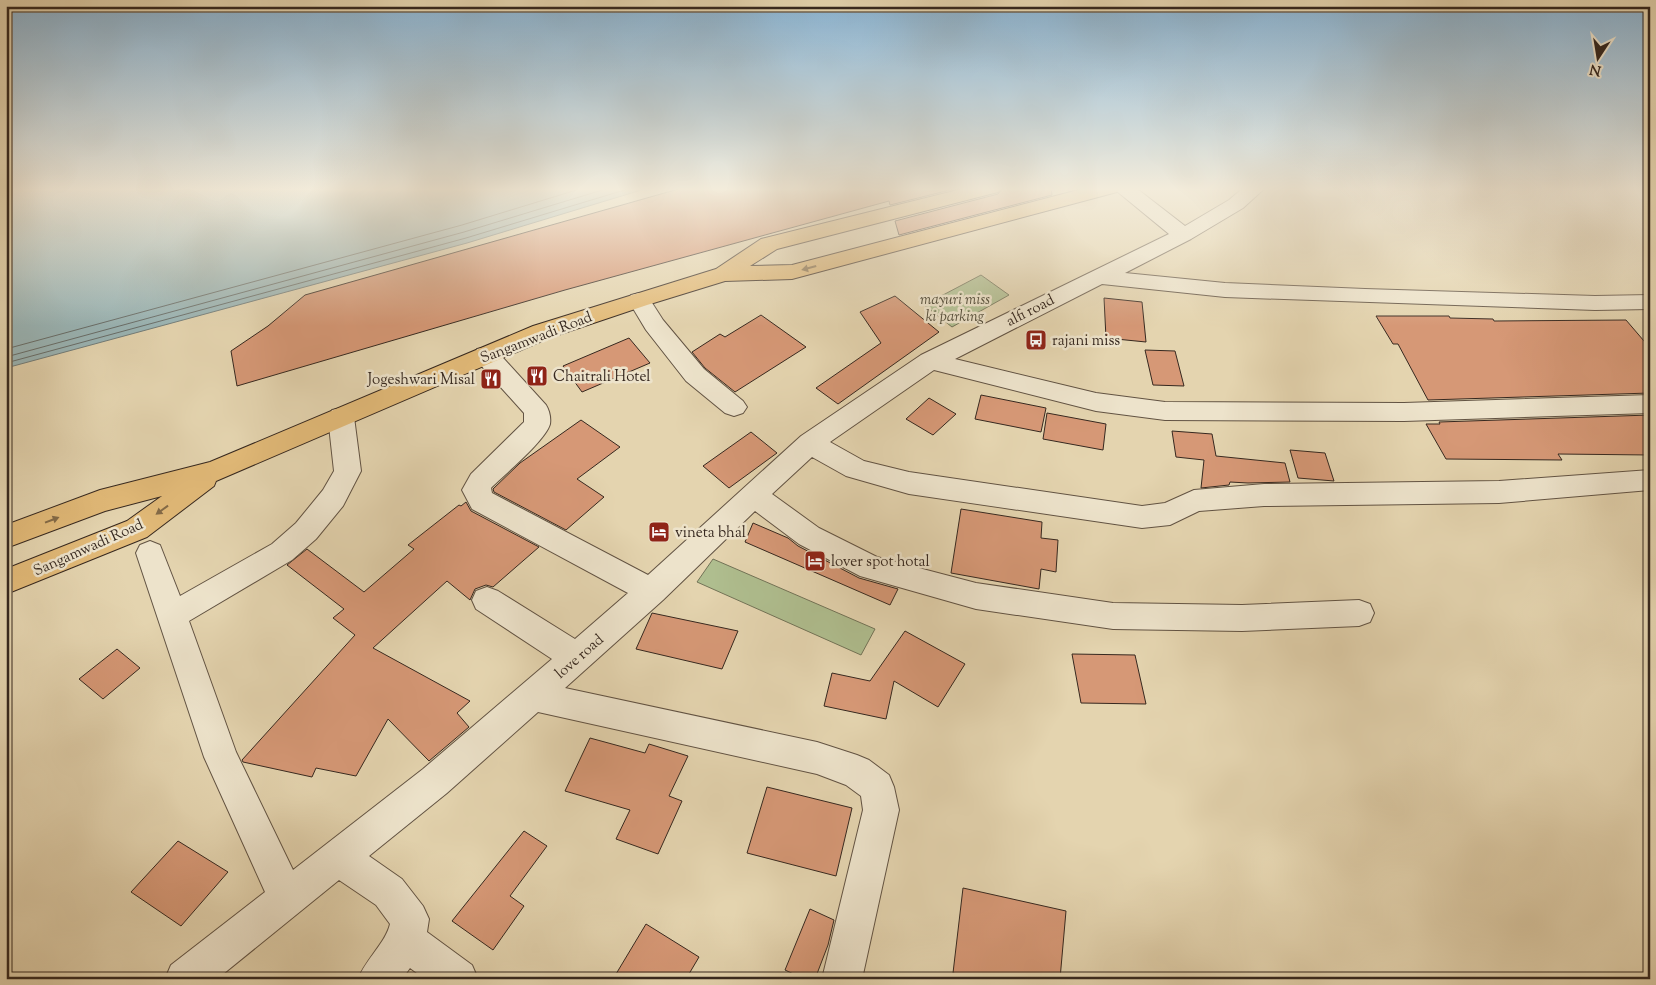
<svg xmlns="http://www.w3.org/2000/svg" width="1656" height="985" viewBox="0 0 1656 985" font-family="'Sorts Mill Goudy',serif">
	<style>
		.green { fill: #afbe8f; stroke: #727357 }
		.water { fill: #9ab5b6; stroke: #727d7a }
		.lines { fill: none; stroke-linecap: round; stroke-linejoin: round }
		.shore { stroke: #686e6a; stroke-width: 1 }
		.building { fill: #d69876; stroke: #36281f }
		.street-casing { stroke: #625343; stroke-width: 2 }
		.primary-casing { stroke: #36281f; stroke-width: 2 }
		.street { fill: #ede3cb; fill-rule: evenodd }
		.primary { fill: #e2ba78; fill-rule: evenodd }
		.oneway { fill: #836a47 }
		.labels { text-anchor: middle; stroke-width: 5; stroke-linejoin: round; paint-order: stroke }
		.park-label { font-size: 15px; font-style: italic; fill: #544e3b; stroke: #ede3cb }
		.street-label { font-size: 15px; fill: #36281f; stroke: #ede3cb }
		.poi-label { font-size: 15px; fill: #36281f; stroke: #ede3cb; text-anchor: start }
	</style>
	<rect width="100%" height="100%" fill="#e4d4af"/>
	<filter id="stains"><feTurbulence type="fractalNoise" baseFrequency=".004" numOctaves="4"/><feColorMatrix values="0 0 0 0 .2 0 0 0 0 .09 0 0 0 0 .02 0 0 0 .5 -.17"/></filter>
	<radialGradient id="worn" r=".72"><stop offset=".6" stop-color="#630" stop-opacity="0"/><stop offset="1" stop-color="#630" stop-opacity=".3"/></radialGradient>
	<g class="green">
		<polygon points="981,275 1009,295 952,327 924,305"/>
		<polygon points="713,559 875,629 861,655 697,582"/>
	</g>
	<polygon class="water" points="6,188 648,188 467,243 6,368"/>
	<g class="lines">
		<g class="shore">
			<polyline points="6,349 462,225 583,188"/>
			<polyline points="6,357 464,232 609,188"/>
			<polyline points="6,363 466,238 631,188"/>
		</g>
	</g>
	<g class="building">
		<polygon points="682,188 958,188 890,205 889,201 827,218 565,290 237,386 231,351 268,326 305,295"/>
		<polygon points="1003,188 1051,188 1052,195 899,235 895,221 998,194"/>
		<polygon points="895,296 939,332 838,404 816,388 881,343 860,312"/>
		<polygon points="1104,298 1142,302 1146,342 1106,338"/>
		<polygon points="761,315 806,347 735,392 705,368 692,352 720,334 725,337"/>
		<polygon points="1376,316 1449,316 1450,318 1493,319 1494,321 1626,320 1650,348 1650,393 1428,400 1398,344 1393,344"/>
		<polygon points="629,338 650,363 582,392 563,366"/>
		<polygon points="1145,350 1175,351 1184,386 1153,385"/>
		<polygon points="981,395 1046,408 1041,432 975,419"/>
		<polygon points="929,398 956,414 933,435 906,419"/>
		<polygon points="1047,413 1106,424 1103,450 1043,439"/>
		<polygon points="1650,415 1650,455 1558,454 1562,460 1446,459 1426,424 1440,424 1439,422"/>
		<polygon points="581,420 620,447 577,479 604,497 566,530 494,492 493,489 520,463"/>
		<polygon points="1172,431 1212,434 1216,456 1285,463 1290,482 1248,483 1230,482 1229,485 1201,488 1204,460 1176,457"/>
		<polygon points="751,432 777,453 729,488 703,466"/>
		<polygon points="1290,450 1325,453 1334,481 1298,478"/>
		<polygon points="466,502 471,511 539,547 493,587 486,585 475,589 470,600 447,581 373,648 470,701 457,713 469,727 429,761 388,719 356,776 316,768 312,777 243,762 242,760 355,635 333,618 344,609 287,565 307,549 364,592 414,549 408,545 459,505 461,506"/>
		<polygon points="961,509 1042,522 1041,538 1058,540 1056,572 1041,569 1039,589 951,573"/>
		<polygon points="753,523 788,538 798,546 859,578 898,589 890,605 745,542"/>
		<polygon points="652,613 738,631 722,669 636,649"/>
		<polygon points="905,631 965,664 938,707 894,681 886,719 824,706 832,673 870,681"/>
		<polygon points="117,649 140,668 103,699 79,679"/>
		<polygon points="1072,654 1135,655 1146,704 1081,703"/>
		<polygon points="590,738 645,753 649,744 688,756 669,796 682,801 658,854 616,839 630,810 565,791"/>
		<polygon points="767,787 852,808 836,876 747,853"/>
		<polygon points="524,831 547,846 510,896 524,906 493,950 452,921"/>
		<polygon points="178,841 228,872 181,926 131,892"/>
		<polygon points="963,888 1066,911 1060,979 982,979 953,973"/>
		<polygon points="810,909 834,920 828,945 815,979 804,979 785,970"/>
		<polygon points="646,924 699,957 686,979 613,979"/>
	</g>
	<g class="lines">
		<g class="street-casing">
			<g id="street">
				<path d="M 1113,188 L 1136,188 L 1185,226 L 1229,200 L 1243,188 L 1265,188 L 1243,208 L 1191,239 L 1125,273 L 1225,283 L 1365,289 L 1595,296 L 1650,295 L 1650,309 L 1595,310 L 1225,297 L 1102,284 L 955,359 L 1096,393 L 1165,402 L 1404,403 L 1650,395 L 1650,413 L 1404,421 L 1165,420 L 1096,411 L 934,370 L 830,442 L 864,461 L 909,472 L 1142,506 L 1165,503 L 1194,490 L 1264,484 L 1499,481 L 1650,470 L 1650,490 L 1499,503 L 1264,506 L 1199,511 L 1170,525 L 1142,528 L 909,494 L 846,476 L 812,457 L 772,494 L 819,528 L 877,557 L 976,583 L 1113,603 L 1242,605 L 1359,600 L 1370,604 L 1374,613 L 1370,622 L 1359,626 L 1242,631 L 1113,629 L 976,609 L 860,576 L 799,544 L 755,511 L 663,600 L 565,688 L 817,742 L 857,755 L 869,760 L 889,775 L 894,787 L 899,810 L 862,979 L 822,979 L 863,810 L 861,796 L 846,785 L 817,774 L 538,712 L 447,793 L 369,856 L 402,879 L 423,906 L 429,919 L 427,932 L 472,965 L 478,979 L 425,979 L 410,968 L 402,979 L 358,979 C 366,959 386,942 390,924 L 376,905 L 339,880 L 217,979 L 165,979 L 171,965 L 265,892 L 204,757 L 136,553 L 140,545 L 150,541 L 160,545 L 180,596 L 272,544 L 296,523 L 323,490 L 334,471 L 328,417 L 332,410 L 341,408 L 350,410 L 354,417 L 361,471 L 343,506 L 316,539 L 292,560 L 189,621 L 236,752 L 293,870 L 423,769 L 552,659 L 476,609 L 472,600 L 476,591 L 487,587 L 498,591 L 575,639 L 628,593 L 472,509 L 462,490 L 471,474 L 524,422 L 524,413 L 477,361 L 474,355 L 477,349 L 486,347 L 495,349 L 546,405 C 549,410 551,417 550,424 C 546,440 504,475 491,488 L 492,493 L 648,575 L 801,436 L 921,355 L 1169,234 Z"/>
				<polygon points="639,293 647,295 663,320 704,369 743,401 747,407 743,413 734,416 725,413 686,381 646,330 628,300 631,295"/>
			</g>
		</g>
		<g class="primary-casing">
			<polygon id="primary" points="966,188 1001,188 998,192 777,249 750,266 792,265 1086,188 1120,188 1117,192 792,279 725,281 647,305 549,338 216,481 214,486 147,537 6,594 6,569 127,521 162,496 105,511 6,548 6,525 100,490 210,462 533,326 716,269 761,239"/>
		</g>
		<use href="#street" class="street"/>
		<use href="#primary" class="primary"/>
	</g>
	<defs><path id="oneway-solid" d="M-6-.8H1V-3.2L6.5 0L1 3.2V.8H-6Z" transform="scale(1.25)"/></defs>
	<g class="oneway">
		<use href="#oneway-solid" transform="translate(809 268) rotate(165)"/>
		<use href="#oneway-solid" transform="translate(162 510) rotate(144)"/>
		<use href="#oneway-solid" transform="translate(52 520) rotate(-21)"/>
	</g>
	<linearGradient id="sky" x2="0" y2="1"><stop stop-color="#89b4d4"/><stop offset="0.58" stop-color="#f3ecdb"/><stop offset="1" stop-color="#f3ecdb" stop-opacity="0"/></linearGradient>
	<rect width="1656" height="326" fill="url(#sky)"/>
	<defs>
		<g id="bus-square" transform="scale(1.125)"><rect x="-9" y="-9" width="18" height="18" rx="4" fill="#8f2418" stroke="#ede3cb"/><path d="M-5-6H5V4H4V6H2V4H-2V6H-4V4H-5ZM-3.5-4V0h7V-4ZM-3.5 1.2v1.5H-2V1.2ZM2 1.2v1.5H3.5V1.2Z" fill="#fff"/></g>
		<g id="restaurant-square" transform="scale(1.125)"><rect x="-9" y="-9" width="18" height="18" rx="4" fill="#8f2418" stroke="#ede3cb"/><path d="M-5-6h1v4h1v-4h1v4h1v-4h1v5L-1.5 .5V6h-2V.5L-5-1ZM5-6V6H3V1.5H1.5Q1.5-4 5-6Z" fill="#fff"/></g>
		<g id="hotel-square" transform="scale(1.125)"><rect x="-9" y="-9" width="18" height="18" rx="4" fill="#8f2418" stroke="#ede3cb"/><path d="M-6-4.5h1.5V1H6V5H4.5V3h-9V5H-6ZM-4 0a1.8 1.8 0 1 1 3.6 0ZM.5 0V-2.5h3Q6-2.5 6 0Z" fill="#fff"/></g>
	</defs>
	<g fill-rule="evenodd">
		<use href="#bus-square" x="1036" y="340"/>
		<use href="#restaurant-square" x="537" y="376"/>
		<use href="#restaurant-square" x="491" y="379"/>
		<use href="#hotel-square" x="659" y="532"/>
		<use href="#hotel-square" x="815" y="561"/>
	</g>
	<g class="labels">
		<g class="park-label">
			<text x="955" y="304">mayuri miss<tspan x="955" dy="17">ki parking</tspan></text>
		</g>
		<g class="street-label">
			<text transform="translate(1030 310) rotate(-27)" y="5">alfi road</text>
			<text transform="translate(536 337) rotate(-21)" y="5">Sangamwadi Road</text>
			<text transform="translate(88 547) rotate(-24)" y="5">Sangamwadi Road</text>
			<text transform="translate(579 656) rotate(-41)" y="5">love road</text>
		</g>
		<g class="poi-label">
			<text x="1052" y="345">rajani miss</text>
			<text x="553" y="381">Chaitrali Hotel</text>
			<text x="475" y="384" text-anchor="end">Jogeshwari Misal</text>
			<text x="675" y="537">vineta bhal</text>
			<text x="831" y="566">lover spot hotal</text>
		</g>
	</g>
	<rect width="1656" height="985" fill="none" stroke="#e4d4af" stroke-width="25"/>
	<rect x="8" y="8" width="1641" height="970" fill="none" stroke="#36281f" stroke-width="2.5"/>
	<rect x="12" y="12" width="1631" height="960" fill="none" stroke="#36281f"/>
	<g transform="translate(1598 58) rotate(192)" stroke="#ede3cb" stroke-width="4" paint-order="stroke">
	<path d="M0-4L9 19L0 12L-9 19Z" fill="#36281f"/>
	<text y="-8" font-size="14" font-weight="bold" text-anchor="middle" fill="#36281f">N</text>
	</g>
	<rect width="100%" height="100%" filter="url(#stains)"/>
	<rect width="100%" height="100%" fill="url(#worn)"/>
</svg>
